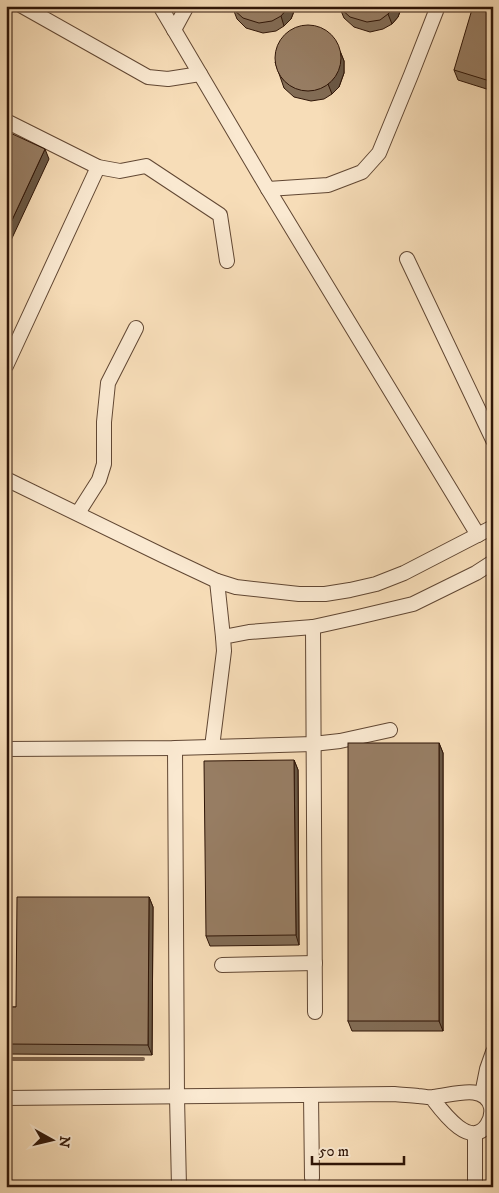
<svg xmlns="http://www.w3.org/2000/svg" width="499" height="1193" viewBox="0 0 499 1193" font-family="'IM FELL DW Pica',serif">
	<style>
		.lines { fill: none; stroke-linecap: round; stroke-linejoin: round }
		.stream { stroke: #7e644d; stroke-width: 4 }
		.minor-casing { stroke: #614733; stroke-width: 16 }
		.minor { stroke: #fae9d1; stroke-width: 14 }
		.wall { fill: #826c55; stroke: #2f1507 }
		.shaded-wall { fill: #6a5845; stroke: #2f1507 }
		.building { fill: #977d63; stroke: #2f1507 }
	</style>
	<rect width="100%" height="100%" fill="#f7ddb8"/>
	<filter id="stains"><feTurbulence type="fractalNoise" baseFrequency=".004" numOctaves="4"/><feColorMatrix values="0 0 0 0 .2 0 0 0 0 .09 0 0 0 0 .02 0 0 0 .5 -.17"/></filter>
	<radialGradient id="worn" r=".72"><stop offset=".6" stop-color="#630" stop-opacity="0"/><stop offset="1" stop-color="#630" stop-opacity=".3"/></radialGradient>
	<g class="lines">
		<polyline class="stream" points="6,1059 143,1059"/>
		<g class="minor-casing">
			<g id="minor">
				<polyline points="22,6 148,77 168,79 200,74"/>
				<polyline points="160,6 268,189 478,535"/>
				<polyline points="174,30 187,6"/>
				<polyline points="6,121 98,167 120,171 146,166 220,215 227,261"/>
				<polyline points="268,189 328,185 362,172 379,153 411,75 438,6"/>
				<polyline points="407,259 493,440"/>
				<polyline points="6,366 98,167"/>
				<polyline points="6,479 164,556 217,581 236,587 299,594 325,594 350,590 376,584 404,573 493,527"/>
				<polyline points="78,513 99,480 104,464 104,422 108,383 136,328"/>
				<polyline points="217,581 223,637"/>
				<polyline points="313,627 315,1012"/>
				<polyline points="212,747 224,651 223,637 249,632 313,627 358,617 413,604 476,573 493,562"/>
				<polyline points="175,748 177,1097 179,1187"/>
				<polyline points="6,749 175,748 313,744 340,741 390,730"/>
				<polyline points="222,965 315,963"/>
				<polyline points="482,1094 487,1069 493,1052"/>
				<polyline points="311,1095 312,1178"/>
				<path d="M 6,1098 L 394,1094 C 402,1095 410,1095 418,1096 C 423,1096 428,1098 433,1097 C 450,1096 485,1082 491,1107 C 492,1113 491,1119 487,1125 C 470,1150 442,1111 432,1098"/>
				<polyline points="475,1134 475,1187"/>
			</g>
		</g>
		<use href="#minor" class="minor"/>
	</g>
	<g class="wall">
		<polygon points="232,6 296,6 291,19 284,26 276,31 263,33 246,28 237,19"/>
		<polygon points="339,6 402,6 398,17 392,24 383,29 370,32 354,27 344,18"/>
		<polygon points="493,6 493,91 458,80 454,70"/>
		<polygon points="340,51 344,61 344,73 339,87 332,94 324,99 311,101 294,97 284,88 275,62"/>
		<polygon points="439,743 443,753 443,1031 352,1031 348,1021"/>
		<polygon points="294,760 298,770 299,945 210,946 206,936"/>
		<polygon points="149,897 153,907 152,1055 6,1054 6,1007 16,1007"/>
	</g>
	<g class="shaded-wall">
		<polygon points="288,6 296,6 291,19 284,26 281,16"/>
		<polygon points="395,6 402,6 398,17 392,24 388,14"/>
		<polygon points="340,51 344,61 344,73 339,87 332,94 328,84"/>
		<polygon points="45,149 49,159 6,251 6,233"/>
		<polygon points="439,743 443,753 443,1031 439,1021"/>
		<polygon points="294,760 298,770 299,945 296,935"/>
		<polygon points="149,897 153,907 152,1055 148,1045"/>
	</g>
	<g class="building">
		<polygon points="232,6 288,6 287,9 281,16 272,21 259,23 243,18 233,9"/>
		<polygon points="340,6 395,6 388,14 380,20 367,22 350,17 340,8"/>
		<polygon points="473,6 493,6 493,82 454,70"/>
		<circle cx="308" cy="58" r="33"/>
		<polygon points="6,131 45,149 6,233"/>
		<rect x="348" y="743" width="91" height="278"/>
		<polygon points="294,760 296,935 206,936 204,761"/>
		<polygon points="17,897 149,897 148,1045 6,1044 6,1007 16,1007"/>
	</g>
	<rect width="499" height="1193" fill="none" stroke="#f7ddb8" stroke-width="25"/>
	<rect x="8" y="8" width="484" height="1178" fill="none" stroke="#2f1507" stroke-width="2.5"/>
	<rect x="12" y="12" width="474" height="1168" fill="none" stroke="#2f1507"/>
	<g transform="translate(52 1140) rotate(98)" stroke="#fae9d1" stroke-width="4" paint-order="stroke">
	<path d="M0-4L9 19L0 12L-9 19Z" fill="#2f1507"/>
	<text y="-8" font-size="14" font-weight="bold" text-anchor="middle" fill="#2f1507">N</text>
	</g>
	<path d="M312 1156v8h92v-8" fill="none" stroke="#2f1507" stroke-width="2.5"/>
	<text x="319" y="1156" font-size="15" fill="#2f1507" stroke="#fae9d1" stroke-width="4" paint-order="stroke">50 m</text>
	<rect width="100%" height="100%" filter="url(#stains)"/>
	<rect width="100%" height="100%" fill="url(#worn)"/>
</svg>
